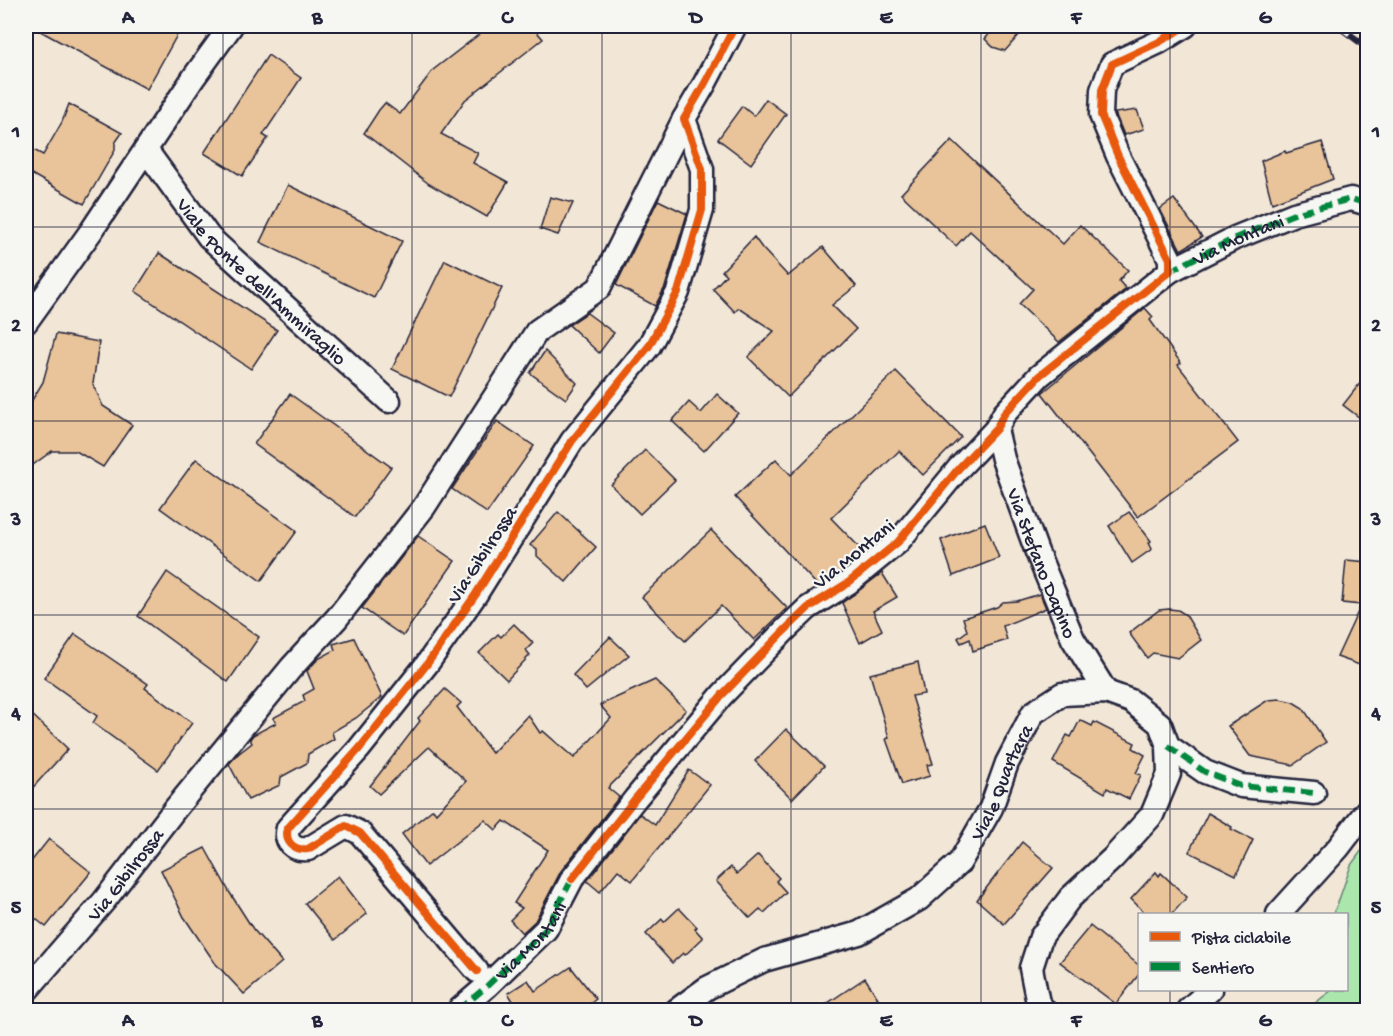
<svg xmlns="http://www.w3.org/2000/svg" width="1393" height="1036" viewBox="0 0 1393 1036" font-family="'Gochi Hand',sans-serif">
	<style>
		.green { fill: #abe6ac; stroke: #668474; stroke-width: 1.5 }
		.building { fill: #e9c399; stroke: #22223b; stroke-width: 1.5 }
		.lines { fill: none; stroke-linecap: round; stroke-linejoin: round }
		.street-casing { stroke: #22223b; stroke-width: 27 }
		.street { stroke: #f6f6f2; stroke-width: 22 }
		.rail-casing { stroke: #22223b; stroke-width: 7 }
		.rail { stroke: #f6f6f2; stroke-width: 4.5; stroke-dasharray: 14; stroke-linecap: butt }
		.quiet { stroke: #00873e; stroke-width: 6; stroke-dasharray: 12 6; stroke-linecap: butt }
		.cycleway-casing { stroke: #f6f6f2; stroke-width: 11 }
		.cycleway { stroke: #e8590c; stroke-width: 8 }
		.grid { fill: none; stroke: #22223b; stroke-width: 1.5; stroke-opacity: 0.55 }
		.labels { text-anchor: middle; stroke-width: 4.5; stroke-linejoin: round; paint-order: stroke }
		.street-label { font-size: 20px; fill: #22223b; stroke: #f6f6f2 }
		.neatline { fill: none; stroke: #22223b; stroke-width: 2 }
		.grid-label { font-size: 20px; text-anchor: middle; font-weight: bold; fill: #22223b }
	</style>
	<rect width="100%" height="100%" fill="#f2e7d7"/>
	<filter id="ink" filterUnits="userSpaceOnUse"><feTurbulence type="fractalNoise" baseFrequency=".0167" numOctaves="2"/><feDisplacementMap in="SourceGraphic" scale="12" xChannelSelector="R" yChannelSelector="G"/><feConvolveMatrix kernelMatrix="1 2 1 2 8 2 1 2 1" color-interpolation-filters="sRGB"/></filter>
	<g filter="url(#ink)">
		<polygon class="green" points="1367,843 1367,1010 1306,1010 1332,990 1346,990 1346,914 1334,914 1351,865"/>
		<g class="building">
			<polygon points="31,26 182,26 147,89"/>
			<polygon points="490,26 532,26 543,39 465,100 441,134 478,153 473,163 508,182 487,217 429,184 364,133 379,110 385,103 400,114 433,70"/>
			<polygon points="996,26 1027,26 1005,51 993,47 985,39"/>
			<polygon points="268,55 301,78 263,135 268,138 242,176 204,153"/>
			<polygon points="766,99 786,114 751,164 718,139 742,106 754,116"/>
			<polygon points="69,104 122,133 115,143 115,150 84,204 26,171 26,146 43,155 62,122"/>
			<polygon points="1137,110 1144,129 1124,135 1115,113"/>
			<polygon points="952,140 1063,244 1080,225 1128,270 1119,281 1126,289 1059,342 1019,304 1033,289 970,231 956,246 901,194"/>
			<polygon points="1322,142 1333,179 1272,203 1261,161 1285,151 1286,153"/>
			<polygon points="288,185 402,241 374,298 260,242"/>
			<polygon points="550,197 573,203 558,235 540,229"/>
			<polygon points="1174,199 1202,237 1181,250 1160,209"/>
			<polygon points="658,200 687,214 665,287 655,306 616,285"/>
			<polygon points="754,237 762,248 788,276 823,247 856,286 832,305 856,329 788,397 748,357 774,331 739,308 735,312 713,289 726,275 722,271"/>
			<polygon points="159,253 277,330 251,369 135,291"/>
			<polygon points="445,260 502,288 449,397 392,369"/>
			<polygon points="1145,308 1153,317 1150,320 1181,363 1178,365 1238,442 1138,517 1042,393"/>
			<polygon points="587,313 614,333 599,353 569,325"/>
			<polygon points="56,334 99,342 93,384 103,406 132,425 103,467 76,451 52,451 26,470 26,410 43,382"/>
			<polygon points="545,351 577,383 566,399 530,373"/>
			<polygon points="896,371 961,437 923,475 899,451 831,518 864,552 840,572 818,586 735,497 776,459 791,475"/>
			<polygon points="1368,373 1368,424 1343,405"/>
			<polygon points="290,394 391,467 355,517 254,444"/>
			<polygon points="717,394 738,413 704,451 672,421 689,402 701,413"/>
			<polygon points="497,421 534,446 487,513 452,489"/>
			<polygon points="645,450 675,480 640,514 611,485"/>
			<polygon points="196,459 297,531 261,581 160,508"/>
			<polygon points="558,512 596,547 566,582 537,556 537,550 530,545"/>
			<polygon points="1129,512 1151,541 1149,543 1152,549 1132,563 1109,526"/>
			<polygon points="985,523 999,558 953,576 941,540"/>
			<polygon points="711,530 787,608 754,640 721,606 685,641 642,597"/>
			<polygon points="418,536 455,561 403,636 362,608"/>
			<polygon points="1346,560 1368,562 1368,668 1337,657 1361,605 1342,603"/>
			<polygon points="167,572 259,637 228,682 138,616"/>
			<polygon points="882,573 897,597 873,611 882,630 860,643 842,603"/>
			<polygon points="1040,594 1046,608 1003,626 1007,640 973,651 970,639 961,643 958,638 967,631 963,618 997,607 1003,602 1017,601"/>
			<polygon points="1169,609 1178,610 1186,615 1201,640 1178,658 1153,653 1147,658 1129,633 1159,610"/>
			<polygon points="514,624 533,643 526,650 530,655 507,680 479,653 498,634 501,637"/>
			<polygon points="75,634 148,684 145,688 192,723 158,770 93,723 97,716 44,678"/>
			<polygon points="610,637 629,655 586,690 573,675"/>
			<polygon points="354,638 382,697 356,718 332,732 334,739 308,754 307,763 281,777 280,785 248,800 229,764 238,754 252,743 250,739 253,735 276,723 273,718 305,701 303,695 314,689 307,671 318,659 335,650 333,644"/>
			<polygon points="918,662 924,694 912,696 933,764 927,765 930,776 902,784 886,739 889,738 870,674"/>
			<polygon points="655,680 686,710 608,788 619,797 561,871 535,921 522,933 510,920 522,908 514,903 548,850 504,821 496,830 485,820 426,866 402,834 433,809 436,813 466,781 429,747 379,794 370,786 420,721 418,718 445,689 461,703 457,707 492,753 528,715 540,733 543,731 574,758 611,718 600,705"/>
			<polygon points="1280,699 1293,702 1303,708 1326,742 1293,765 1250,756 1228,726 1268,700"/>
			<polygon points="26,709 68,749 26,795"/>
			<polygon points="1080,720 1092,726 1094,722 1135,743 1133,748 1145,755 1136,773 1141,775 1129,799 1107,788 1105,793 1053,762 1067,735 1071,737"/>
			<polygon points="786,729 824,766 792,799 755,761"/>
			<polygon points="689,770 710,785 632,881 618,870 600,892 587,881 640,814 655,825"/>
			<polygon points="1208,813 1232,827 1231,829 1253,840 1236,875 1189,852"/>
			<polygon points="49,839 91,872 46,927 26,911 26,868"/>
			<polygon points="1022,842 1053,868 1004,924 977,900"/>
			<polygon points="205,848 230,893 253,929 282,962 244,994 215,963 184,917 161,870"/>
			<polygon points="758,855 779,878 776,881 786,892 764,913 760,909 750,918 716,881 731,867 737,874"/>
			<polygon points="1156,872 1159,876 1161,873 1187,897 1171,915 1147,915 1131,899"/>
			<polygon points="338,876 367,914 335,940 305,903"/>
			<polygon points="679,908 697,927 695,929 703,938 685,955 683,953 672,963 646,934 662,919 664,922"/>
			<polygon points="1090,926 1140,966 1140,973 1116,1004 1060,962"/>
			<polygon points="571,967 596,999 581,1011 505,1011 515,1004 508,993 528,980 535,991"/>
			<polygon points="865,978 878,998 874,1000 881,1011 816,1011"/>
		</g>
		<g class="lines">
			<g class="street-casing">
				<g id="street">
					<path id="s1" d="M 146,150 L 209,237 L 389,401"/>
					<polyline points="1170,271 1170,259 1118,156 1101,115 1102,90 1112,64 1159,42 1185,26"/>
					<polyline points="26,322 92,230 194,77 231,26"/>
					<path id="s2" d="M 996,429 L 1003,459 L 1037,552 L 1073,639 L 1106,692"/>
					<polyline points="1168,746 1205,772 1241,786 1314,793"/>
					<polyline points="1278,914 1338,848 1368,809"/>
					<path d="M 477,971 L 360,833 L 346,826 L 308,849 C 294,851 284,842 288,828 L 359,749 L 427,664 L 476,594 L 572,441 L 649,346 L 678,292 L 702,210 L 702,169 L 684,119 L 705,83 L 735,26"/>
					<path id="s3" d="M 26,991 L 104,901 L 175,809 L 291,668 L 337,618 L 424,507 L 537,331 L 599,288 L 684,119"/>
					<path id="s4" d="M 459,1010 L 487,986 L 546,929 L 572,879 L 635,799 L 722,695 L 784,631 L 808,608 L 848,583 L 898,542 L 959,468 L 996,429 L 1004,414 L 1039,376 L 1170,271 L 1235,238 L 1294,214 L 1351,199 L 1368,204"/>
					<path id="s5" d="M 677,1010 L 707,988 L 764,960 L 859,933 L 919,899 L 960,862 L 991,808 L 1007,763 L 1033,713 L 1062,694 L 1106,692 L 1131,701 L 1160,724 L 1168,746 L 1169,774 L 1152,815 L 1113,858 L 1070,898 L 1041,937 L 1031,968 L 1038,1003 L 1044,1010"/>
					<polyline points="1188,1010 1210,990"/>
				</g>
			</g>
			<use href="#street" class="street"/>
			<g class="rail-casing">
				<g id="rail">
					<polyline points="1338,26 1368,48"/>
					<polyline points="1366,26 1368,26"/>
				</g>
			</g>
			<use href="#rail" class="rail"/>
			<g class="quiet">
				<polyline points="1170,271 1235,238 1294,214 1351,199 1368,204"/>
				<polyline points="1168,746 1205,772 1241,786 1314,793"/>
				<polyline points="459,1010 487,986 546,929 572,879"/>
			</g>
			<g class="cycleway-casing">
				<g id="cycleway">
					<polyline points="572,879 635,799 722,695 784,631 808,608 848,583 898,542 959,468 996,429 1004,414 1039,376 1170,271 1170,259 1118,156 1101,115 1102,90 1112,64 1159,42 1185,26"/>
					<path d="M 477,971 L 360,833 L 346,826 L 308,849 C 294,851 284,842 288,828 L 359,749 L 427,664 L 476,594 L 572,441 L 649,346 L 678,292 L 702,210 L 702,169 L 684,119 L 705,83 L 735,26"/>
				</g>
			</g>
			<use href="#cycleway" class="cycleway"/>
		</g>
	</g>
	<path class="grid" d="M 223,26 L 223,1010M 412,26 L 412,1010M 602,26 L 602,1010M 791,26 L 791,1010M 981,26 L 981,1010M 1170,26 L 1170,914M 26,227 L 1368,227M 26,421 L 1368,421M 26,615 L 1368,615M 26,809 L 1368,809M 1170,990 L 1170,1010"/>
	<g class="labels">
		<g class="street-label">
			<text dy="7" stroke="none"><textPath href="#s4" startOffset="1108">Via Montani</textPath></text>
			<text dy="7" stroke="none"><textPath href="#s1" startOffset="176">Viale Ponte dell'Ammiraglio</textPath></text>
			<text transform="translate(853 553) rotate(-39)" y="7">Via Montani</text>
			<text transform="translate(481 554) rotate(-57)" y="7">Via Gibilrossa</text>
			<text dy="7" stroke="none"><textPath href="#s2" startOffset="142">Via Stefano Dapino</textPath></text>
			<text dy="7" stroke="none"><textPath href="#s5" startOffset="414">Viale Quartara</textPath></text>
			<text dy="7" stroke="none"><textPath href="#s3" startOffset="153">Via Gibilrossa</textPath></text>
			<text dy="7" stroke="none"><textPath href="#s4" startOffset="100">Via Montani</textPath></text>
		</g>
	</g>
	<rect width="1393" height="1036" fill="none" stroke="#f6f6f2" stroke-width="66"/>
	<rect x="1138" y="913" width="210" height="78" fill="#f6f6f2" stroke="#a1a1a9" stroke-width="1.5"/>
	<rect x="1150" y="932" width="30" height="9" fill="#e8590c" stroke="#a1a1a9" stroke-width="1.5"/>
	<text x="1192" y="943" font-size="18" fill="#22223b">Pista ciclabile</text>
	<rect x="1150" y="962" width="30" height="9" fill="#00873e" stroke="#a1a1a9" stroke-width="1.5"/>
	<text x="1192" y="973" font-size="18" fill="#22223b">Sentiero</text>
	<rect x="33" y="33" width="1327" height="970" class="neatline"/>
	<g class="grid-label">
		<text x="128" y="23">A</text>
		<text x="317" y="23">B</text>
		<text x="507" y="23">C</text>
		<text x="696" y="23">D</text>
		<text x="886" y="23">E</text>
		<text x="1076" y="23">F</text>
		<text x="1265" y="23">G</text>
		<text x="16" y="137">1</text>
		<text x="1376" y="137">1</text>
		<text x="16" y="331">2</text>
		<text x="1376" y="331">2</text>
		<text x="16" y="525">3</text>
		<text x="1376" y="525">3</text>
		<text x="16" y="719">4</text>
		<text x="1376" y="719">4</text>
		<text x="16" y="913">5</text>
		<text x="1376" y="913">5</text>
		<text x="128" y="1026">A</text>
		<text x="317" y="1026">B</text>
		<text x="507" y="1026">C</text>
		<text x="696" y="1026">D</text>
		<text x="886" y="1026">E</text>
		<text x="1076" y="1026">F</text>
		<text x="1265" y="1026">G</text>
	</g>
</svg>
